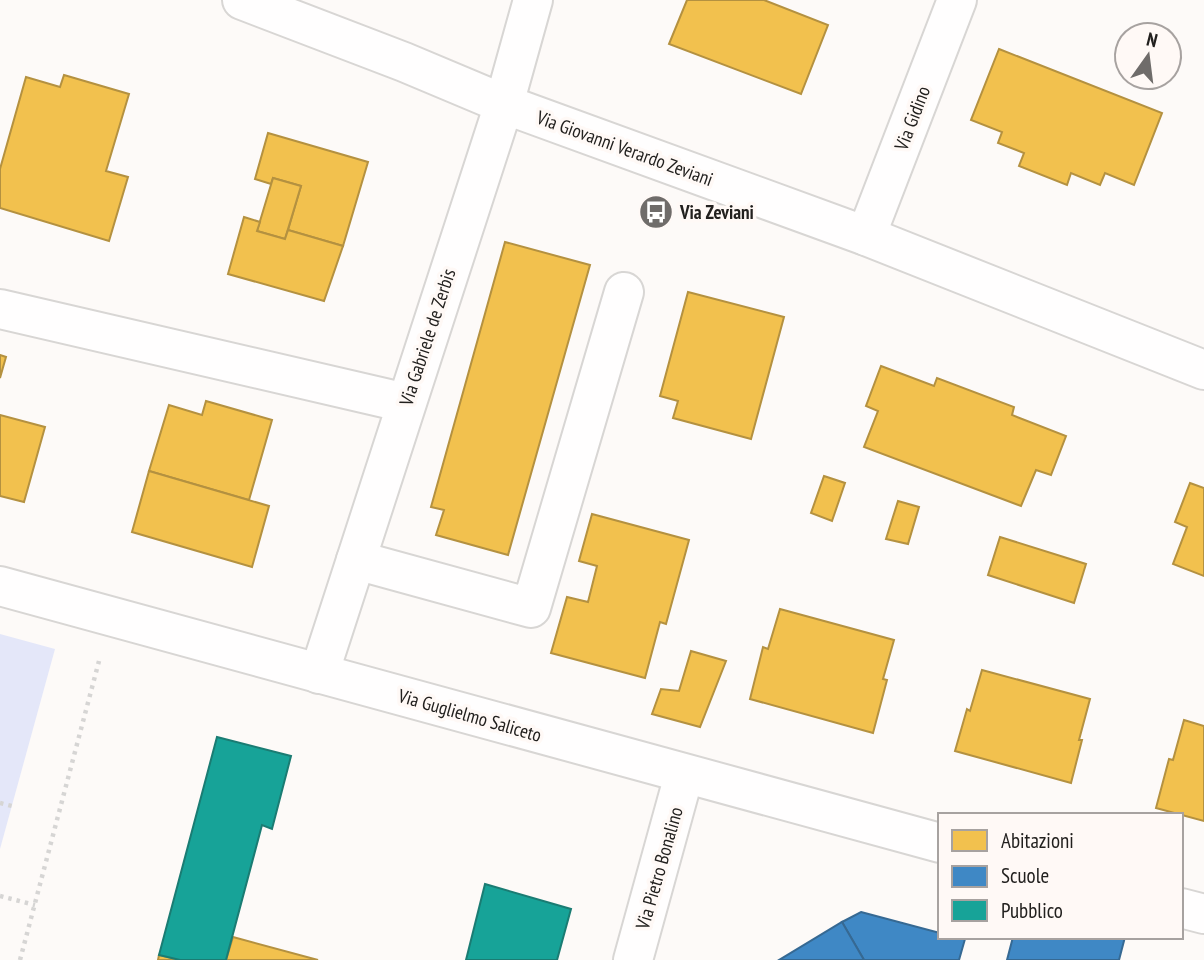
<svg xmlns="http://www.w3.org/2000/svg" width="1204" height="960" viewBox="0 0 1204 960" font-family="'PT Sans Narrow',sans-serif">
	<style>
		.green { fill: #e4e7f9 }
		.homes { fill: #f2c14e; stroke: #b49140; stroke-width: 2 }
		.schools { fill: #3f88c5; stroke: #366993; stroke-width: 2 }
		.public { fill: #17a398; stroke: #1a7c73; stroke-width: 2 }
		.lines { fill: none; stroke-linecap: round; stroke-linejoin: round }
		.minor-casing { stroke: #d8d6d4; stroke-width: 42 }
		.path { stroke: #d6d5d4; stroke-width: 4.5; stroke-dasharray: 3.5 5; stroke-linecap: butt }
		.minor { stroke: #fffefe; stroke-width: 38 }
		.labels { text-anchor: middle; stroke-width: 7; stroke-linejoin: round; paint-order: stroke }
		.street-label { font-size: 19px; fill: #22201e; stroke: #fff9f6 }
		.poi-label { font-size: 19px; font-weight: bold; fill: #22201e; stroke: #fff9f6; text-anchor: start }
	</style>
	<rect width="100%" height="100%" fill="#fdfaf8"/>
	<polygon class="green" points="0,634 55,649 0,849"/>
	<g class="homes">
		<polygon points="687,0 764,0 828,25 801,94 669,44"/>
		<polygon points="999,49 1162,113 1134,185 1105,173 1100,185 1071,173 1067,185 1019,166 1024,153 998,143 1002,132 971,120"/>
		<polygon points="64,75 129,94 106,171 128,177 109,241 0,208 0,169 26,77 60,87"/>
		<polygon points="268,133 368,162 343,246 288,230 301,186 273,178 271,184 255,179"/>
		<polygon points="273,178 301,186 285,239 257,231"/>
		<polygon points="244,217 260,222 257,231 285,239 288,230 343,246 324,301 228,274"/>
		<polygon points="505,242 590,265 508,555 436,535 444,510 431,507"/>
		<polygon points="688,292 784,317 751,439 673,418 678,401 660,396"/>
		<polygon points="0,355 6,357 0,378"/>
		<polygon points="881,366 934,386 937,378 1014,407 1012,415 1066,436 1051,475 1036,470 1021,506 864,447 878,411 866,406"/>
		<polygon points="206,401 272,420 249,500 149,471 169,405 202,415"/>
		<polygon points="0,415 45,427 24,502 0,496"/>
		<polygon points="149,471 269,506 252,567 132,532"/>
		<polygon points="824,476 845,483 832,521 811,513"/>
		<polygon points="1190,483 1204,488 1204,576 1173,564 1187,527 1175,522"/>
		<polygon points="898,501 919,507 908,544 886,539"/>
		<polygon points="592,514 689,540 666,624 660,622 645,678 551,653 567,597 588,602 597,566 579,561"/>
		<polygon points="1000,537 1086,564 1074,603 988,575"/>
		<polygon points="780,609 894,640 883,679 887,680 873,733 750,699 763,647 768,649"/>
		<polygon points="691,651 726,661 700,727 652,714 661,689 679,691"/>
		<polygon points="982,670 1090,699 1079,740 1082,740 1071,783 955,751 967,709 970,711"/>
		<polygon points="1184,720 1204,726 1204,821 1156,808 1169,759 1173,760"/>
		<polygon points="233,937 318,960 226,960"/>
		<polygon points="159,955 180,960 158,960"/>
	</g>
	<g class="schools">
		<polygon points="861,912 940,933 940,937 965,939 959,960 864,960 842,922"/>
		<polygon points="842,922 864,960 779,960"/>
		<polygon points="1013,937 1125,937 1119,960 1007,960"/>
	</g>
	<g class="public">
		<polygon points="217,737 291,756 272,829 262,825 226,960 180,960 159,955"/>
		<polygon points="485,884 571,909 557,960 466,960"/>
	</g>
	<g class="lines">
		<g class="minor-casing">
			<g id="minor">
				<polyline points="242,0 404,62 504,104 866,236 1204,370"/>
				<polyline points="866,236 957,0"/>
				<polyline points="0,309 406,403"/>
				<polyline points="356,560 531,608 624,292"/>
				<polyline points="0,586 940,843"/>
				<polyline points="319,674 504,104 533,0"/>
				<polyline points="1181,908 1204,914"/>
				<polyline points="633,960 684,775"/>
			</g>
		</g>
		<g class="path">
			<polyline points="0,803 12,806"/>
			<polyline points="0,896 35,905"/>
			<polyline points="20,960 99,661"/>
		</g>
		<use href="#minor" class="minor"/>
	</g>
	<defs>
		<g id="bus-disc" transform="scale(1.75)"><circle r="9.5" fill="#6f6c6a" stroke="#fff9f6"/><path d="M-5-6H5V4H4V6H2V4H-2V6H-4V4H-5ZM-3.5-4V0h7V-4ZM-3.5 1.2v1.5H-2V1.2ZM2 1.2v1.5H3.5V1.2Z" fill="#fff"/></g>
	</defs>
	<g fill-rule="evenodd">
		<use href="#bus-disc" x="656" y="212"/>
	</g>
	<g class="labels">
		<g class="street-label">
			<text transform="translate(912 118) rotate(-69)" y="7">Via Gidino</text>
			<text transform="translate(625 148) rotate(20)" y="7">Via Giovanni Verardo Zeviani</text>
			<text transform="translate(427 337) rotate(-72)" y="7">Via Gabriele de Zerbis</text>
			<text transform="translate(470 715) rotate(16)" y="7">Via Guglielmo Saliceto</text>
			<text transform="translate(659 868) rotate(-74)" y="7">Via Pietro Bonalino</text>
		</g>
		<g class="poi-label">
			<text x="680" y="219">Via Zeviani</text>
		</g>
	</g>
	<rect x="938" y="813" width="245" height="126" fill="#fff9f6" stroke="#a7a2a0" stroke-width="2"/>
	<rect x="952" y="830" width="35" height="21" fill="#f2c14e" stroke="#a7a2a0" stroke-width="2"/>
	<text x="1001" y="848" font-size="21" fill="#22201e">Abitazioni</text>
	<rect x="952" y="866" width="35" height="21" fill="#3f88c5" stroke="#a7a2a0" stroke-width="2"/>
	<text x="1001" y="883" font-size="21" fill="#22201e">Scuole</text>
	<rect x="952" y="900" width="35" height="21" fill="#17a398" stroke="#a7a2a0" stroke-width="2"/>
	<text x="1001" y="918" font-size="21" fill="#22201e">Pubblico</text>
	<g transform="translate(1148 56) rotate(14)"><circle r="33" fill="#fff9f6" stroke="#a7a2a0" stroke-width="2"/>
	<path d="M0-5L12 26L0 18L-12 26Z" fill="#6f6c6a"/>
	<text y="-10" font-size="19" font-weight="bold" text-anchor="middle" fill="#22201e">N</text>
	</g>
</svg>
